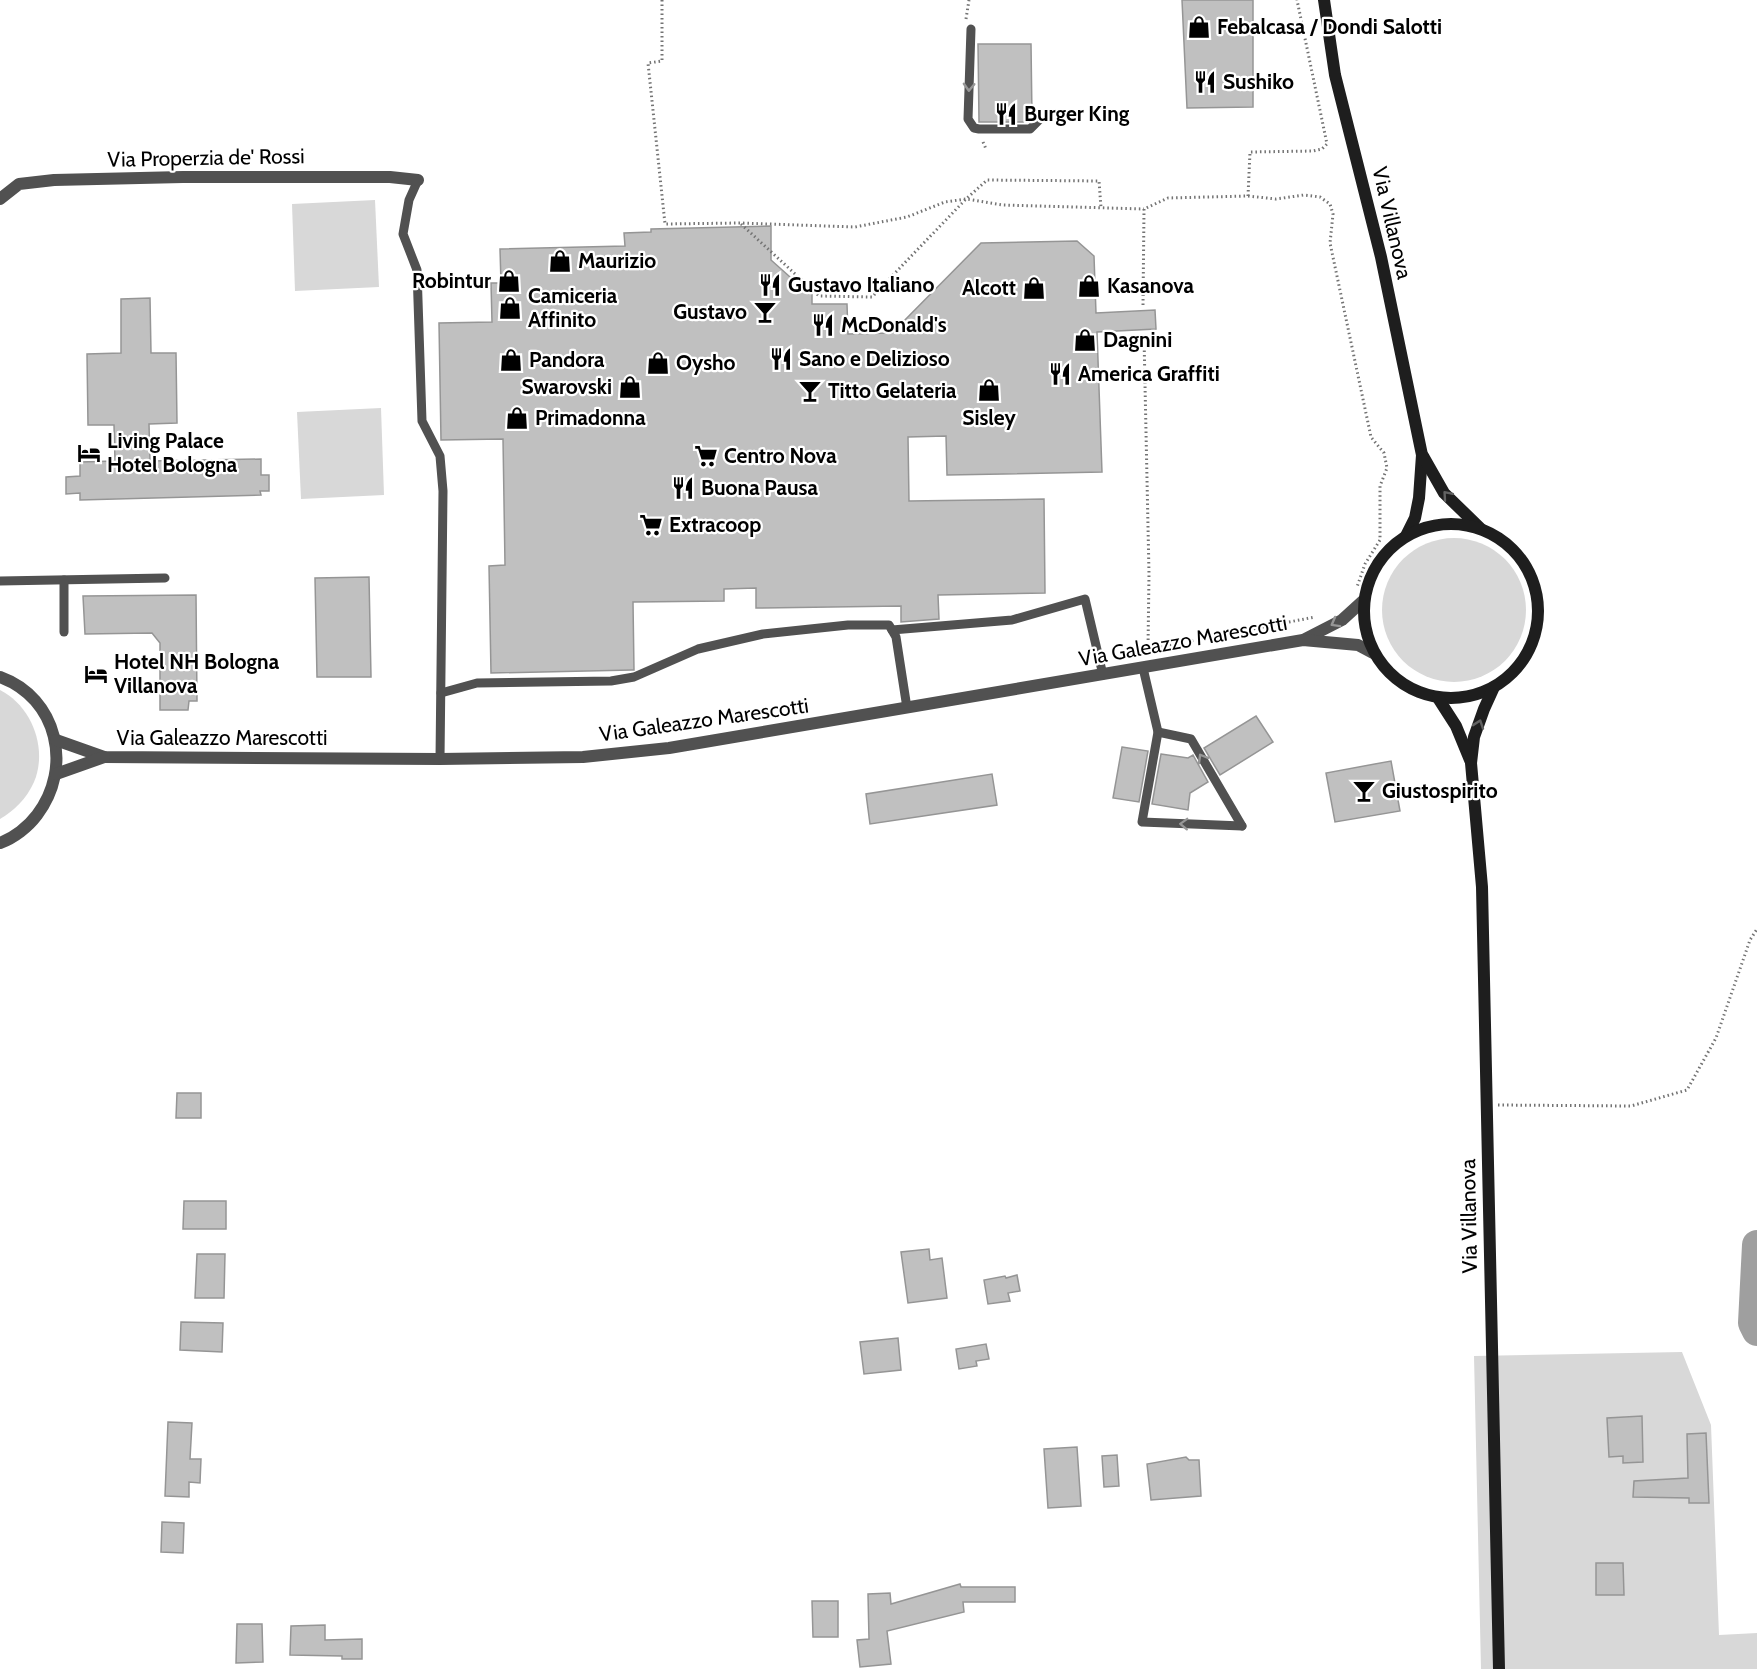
<svg xmlns="http://www.w3.org/2000/svg" width="1757" height="1669" viewBox="0 0 1757 1669" font-family="Cabin,sans-serif">
	<style>
		.green { fill: #d8d8d8 }
		.lines { fill: none; stroke-linecap: round; stroke-linejoin: round }
		.river { stroke: #9f9f9f; stroke-width: 30 }
		.building { fill: #c0c0c0; stroke: #959595; stroke-width: 1.5 }
		.path { stroke: #737373; stroke-width: 3; stroke-dasharray: 1.5 3; stroke-linecap: butt }
		.service { stroke: #515151; stroke-width: 9 }
		.minor { stroke: #515151; stroke-width: 12 }
		.tertiary { stroke: #515151; stroke-width: 12 }
		.secondary { stroke: #1e1e1e; stroke-width: 12 }
		.oneway { stroke: #979797 }
		.oneway2 { stroke: #626262 }
		.labels { text-anchor: middle; stroke-width: 4.5; stroke-linejoin: round; paint-order: stroke }
		.poi-label { font-size: 21px; font-weight: bold; fill: #000; stroke: #fff; text-anchor: start }
		.street-label { font-size: 21px; fill: #000; stroke: #fff }
	</style>
	<rect width="100%" height="100%" fill="#fff"/>
	<g class="green">
		<polygon points="375,200 379,287 295,291 292,204"/>
		<polygon points="381,408 384,495 301,499 297,412"/>
		<circle cx="1454" cy="610" r="72"/>
		<path d="M 0,690 C 32,706 48,749 34,782 C 27,798 14,811 0,819 Z"/>
		<polygon points="1682,1352 1711,1425 1719,1635 1757,1633 1757,1669 1481,1669 1474,1356"/>
	</g>
	<g class="lines">
		<polyline class="river" points="1757,1245 1753,1323 1757,1331"/>
	</g>
	<g class="building">
		<polygon points="1182,0 1253,0 1253,107 1187,108"/>
		<polygon points="978,44 1031,44 1032,117 1027,122 979,122"/>
		<polygon points="771,226 771,260 808,293 812,293 812,304 847,304 848,334 892,333 981,243 1077,241 1094,256 1096,313 1155,310 1156,329 1097,332 1102,472 947,475 946,436 908,437 909,501 1044,499 1045,593 938,595 939,619 901,622 901,606 756,608 756,588 724,589 724,601 633,602 634,670 632,670 491,673 489,566 505,565 503,439 441,440 439,323 492,322 491,283 501,283 500,249 625,246 624,233 651,232 651,229"/>
		<polygon points="150,298 151,353 176,353 177,423 149,424 150,461 261,459 261,475 269,475 269,491 260,491 261,495 80,500 80,493 66,494 66,477 80,476 80,462 115,461 114,425 88,425 87,354 121,353 121,299"/>
		<polygon points="369,577 371,677 317,677 315,578"/>
		<polygon points="196,595 197,701 189,701 188,710 160,710 160,643 152,633 85,634 83,596"/>
		<polygon points="1256,716 1273,742 1220,775 1204,748"/>
		<polygon points="1122,747 1148,751 1139,802 1113,798"/>
		<polygon points="1161,754 1188,758 1193,755 1208,782 1190,793 1188,810 1152,804"/>
		<polygon points="1391,761 1400,811 1335,822 1326,773"/>
		<polygon points="992,774 997,805 870,824 866,794"/>
		<polygon points="177,1093 201,1093 201,1118 176,1118"/>
		<polygon points="184,1201 226,1201 226,1229 183,1229"/>
		<polygon points="929,1249 930,1260 942,1258 947,1298 908,1303 901,1252"/>
		<polygon points="197,1254 225,1254 224,1298 195,1298"/>
		<polygon points="1017,1275 1020,1291 1008,1293 1010,1301 988,1304 984,1280 1005,1276 1006,1278"/>
		<polygon points="181,1322 223,1323 222,1352 180,1350"/>
		<polygon points="898,1338 901,1370 864,1374 860,1342"/>
		<polygon points="986,1344 989,1359 976,1361 977,1366 959,1369 956,1349"/>
		<polygon points="1642,1416 1643,1462 1623,1463 1623,1456 1609,1457 1607,1418"/>
		<polygon points="168,1422 192,1423 190,1459 201,1459 200,1483 189,1482 189,1497 165,1496"/>
		<polygon points="1706,1433 1709,1503 1689,1503 1689,1498 1633,1497 1634,1481 1688,1478 1687,1434"/>
		<polygon points="1077,1447 1081,1506 1048,1508 1044,1449"/>
		<polygon points="1117,1455 1119,1486 1104,1487 1102,1456"/>
		<polygon points="1186,1457 1189,1460 1199,1460 1201,1496 1151,1500 1147,1464"/>
		<polygon points="162,1522 184,1523 183,1553 161,1552"/>
		<polygon points="1596,1563 1623,1563 1624,1595 1596,1595"/>
		<polygon points="960,1584 961,1587 1015,1587 1015,1602 963,1602 964,1612 887,1631 891,1664 860,1667 857,1640 869,1639 868,1594 890,1593 891,1604"/>
		<polygon points="812,1601 838,1601 838,1637 813,1637"/>
		<polygon points="237,1624 262,1624 263,1662 236,1663"/>
		<polygon points="325,1625 325,1640 362,1639 362,1659 342,1659 342,1656 290,1655 291,1626"/>
	</g>
	<g class="lines">
		<g class="path">
			<polyline points="662,0 662,61 648,63 665,224 740,223 855,227 907,217 945,202 966,199 1003,205 1144,209"/>
			<polyline points="966,19 969,0"/>
			<polyline points="983,142 986,149"/>
			<polyline points="1248,196 1250,152 1313,151 1322,149 1327,144 1297,0"/>
			<polyline points="741,224 819,296 872,297 966,199 987,180 1099,181 1101,208"/>
			<polyline points="1143,305 1144,209 1168,198 1248,196 1276,199 1304,195 1320,197 1330,204 1333,214 1330,243 1371,437 1384,453 1387,468 1380,486 1380,540 1365,564 1357,587"/>
			<polyline points="1144,337 1149,574 1148,648 1159,647 1315,617"/>
			<polyline points="1498,1105 1631,1106 1687,1090 1716,1038 1750,940 1757,929"/>
		</g>
		<g class="service">
			<polyline points="971,29 968,119 974,128 979,129 1030,129 1039,120"/>
			<polyline points="418,180 409,200 403,234 417,270 422,421 440,456 443,491 440,759"/>
			<polyline points="0,581 165,578"/>
			<polyline points="892,630 1012,620 1085,599 1103,675"/>
			<polyline points="64,632 64,580"/>
			<polyline points="1143,668 1158,732 1142,822 1242,826"/>
			<polyline points="441,693 477,683 611,681 634,677 698,649 763,634 848,625 889,625 896,637 907,708"/>
			<polyline points="1158,732 1191,739 1242,826"/>
		</g>
		<polyline class="minor" points="0,199 19,184 54,180 183,177 390,177 418,180"/>
		<g class="tertiary">
			<polyline points="1305,639 1342,620 1364,600"/>
			<path d="M 0,677 C 58,698 73,768 37,815 C 28,827 14,838 0,843"/>
			<polyline points="56,740 104,757 440,759 583,757 669,748 1303,640 1358,645 1373,653"/>
			<polyline points="56,774 104,757"/>
		</g>
		<g class="secondary">
			<polyline points="1324,0 1335,75 1381,257 1422,455 1419,498 1415,518 1406,536"/>
			<polyline points="1423,456 1444,493 1480,528"/>
			<circle cx="1451" cy="611" r="87"/>
			<polyline points="1494,687 1484,709 1474,737 1471,763 1482,887 1499,1669"/>
			<polyline points="1438,698 1456,726 1470,760"/>
		</g>
	</g>
	<defs><path id="oneway-chevron" d="M-2-3.5L2.5 0L-2 3.5" fill="none" stroke-width="1.6" stroke-linecap="round" stroke-linejoin="round" transform="scale(1.5)"/></defs>
	<g class="oneway">
		<use href="#oneway-chevron" transform="translate(969 87) rotate(92)"/>
		<use href="#oneway-chevron" transform="translate(1335 623) rotate(151)"/>
		<use href="#oneway-chevron" transform="translate(1202 758) rotate(-120)"/>
		<use href="#oneway-chevron" transform="translate(1184 824) rotate(-178)"/>
	</g>
	<g class="oneway2">
		<use href="#oneway-chevron" transform="translate(1447 495) rotate(-131)"/>
		<use href="#oneway-chevron" transform="translate(1479 724) rotate(-71)"/>
	</g>
	<defs>
		<g id="shop-bare" transform="scale(1.8)"><path d="M-5-2.5h2.3a2.7 3.5 0 0 1 5.4 0H5L5.5 6h-11ZM-1.5-2.5h3a1.5 2.3 0 0 0-3 0Z" fill="#000" stroke="#fff" stroke-width="2.5" paint-order="stroke"/></g>
		<g id="restaurant-bare" transform="scale(1.8)"><path d="M-5-6h1v4h1v-4h1v4h1v-4h1v5L-1.5 .5V6h-2V.5L-5-1ZM5-6V6H3V1.5H1.5Q1.5-4 5-6Z" fill="#000" stroke="#fff" stroke-width="2.5" paint-order="stroke"/></g>
		<g id="bar-bare" transform="scale(1.8)"><path d="M-6-5H6L.8 .8V4.5H3.5V6h-7V4.5H-.8V.8Z" fill="#000" stroke="#fff" stroke-width="2.5" paint-order="stroke"/></g>
		<g id="hotel-bare" transform="scale(1.8)"><path d="M-6-4.5h1.5V1H6V5H4.5V3h-9V5H-6ZM-4 0a1.8 1.8 0 1 1 3.6 0ZM.5 0V-2.5h3Q6-2.5 6 0Z" fill="#000" stroke="#fff" stroke-width="2.5" paint-order="stroke"/></g>
		<g id="supermarket-bare" transform="scale(1.8)"><path d="M-6-5.5h2.5l.6 2H6L4.5 2H-2.5L-4.4-4H-6ZM-1.5 3.2a1.3 1.3 0 1 0 .1 0ZM3 3.2a1.3 1.3 0 1 0 .1 0Z" fill="#000" stroke="#fff" stroke-width="2.5" paint-order="stroke"/></g>
	</defs>
	<g fill-rule="evenodd">
		<use href="#shop-bare" x="1199" y="27"/>
		<use href="#restaurant-bare" x="1205" y="82"/>
		<use href="#restaurant-bare" x="1006" y="114"/>
		<use href="#shop-bare" x="560" y="261"/>
		<use href="#shop-bare" x="509" y="281"/>
		<use href="#restaurant-bare" x="770" y="285"/>
		<use href="#shop-bare" x="1089" y="286"/>
		<use href="#shop-bare" x="1034" y="288"/>
		<use href="#shop-bare" x="510" y="308"/>
		<use href="#bar-bare" x="765" y="312"/>
		<use href="#restaurant-bare" x="823" y="325"/>
		<use href="#shop-bare" x="1085" y="340"/>
		<use href="#restaurant-bare" x="781" y="359"/>
		<use href="#shop-bare" x="511" y="360"/>
		<use href="#shop-bare" x="658" y="363"/>
		<use href="#restaurant-bare" x="1060" y="374"/>
		<use href="#shop-bare" x="630" y="387"/>
		<use href="#shop-bare" x="989" y="390"/>
		<use href="#bar-bare" x="810" y="391"/>
		<use href="#shop-bare" x="517" y="418"/>
		<use href="#hotel-bare" x="89" y="453"/>
		<use href="#supermarket-bare" x="706" y="456"/>
		<use href="#restaurant-bare" x="683" y="488"/>
		<use href="#supermarket-bare" x="651" y="525"/>
		<use href="#hotel-bare" x="96" y="674"/>
		<use href="#bar-bare" x="1364" y="791"/>
	</g>
	<g class="labels">
		<g class="poi-label">
			<text x="1217" y="34">Febalcasa / Dondi Salotti</text>
			<text x="1223" y="89">Sushiko</text>
			<text x="1024" y="121">Burger King</text>
			<text x="578" y="268">Maurizio</text>
			<text x="491" y="288" text-anchor="end">Robintur</text>
			<text x="788" y="292">Gustavo Italiano</text>
			<text x="1107" y="293">Kasanova</text>
			<text x="1016" y="295" text-anchor="end">Alcott</text>
			<text x="528" y="303">Camiceria<tspan x="528" dy="24">Affinito</tspan></text>
			<text x="747" y="319" text-anchor="end">Gustavo</text>
			<text x="841" y="332">McDonald's</text>
			<text x="1103" y="347">Dagnini</text>
			<text x="799" y="366">Sano e Delizioso</text>
			<text x="529" y="367">Pandora</text>
			<text x="676" y="370">Oysho</text>
			<text x="1078" y="381">America Graffiti</text>
			<text x="612" y="394" text-anchor="end">Swarovski</text>
			<text x="828" y="398">Titto Gelateria</text>
			<text x="535" y="425">Primadonna</text>
			<text x="989" y="425" text-anchor="middle">Sisley</text>
			<text x="107" y="448">Living Palace<tspan x="107" dy="24">Hotel Bologna</tspan></text>
			<text x="724" y="463">Centro Nova</text>
			<text x="701" y="495">Buona Pausa</text>
			<text x="669" y="532">Extracoop</text>
			<text x="114" y="669">Hotel NH Bologna<tspan x="114" dy="24">Villanova</tspan></text>
			<text x="1382" y="798">Giustospirito</text>
		</g>
		<g class="street-label">
			<text transform="translate(206 158) rotate(-1)" y="7">Via Properzia de' Rossi</text>
			<text transform="translate(1392 223) rotate(77)" y="7">Via Villanova</text>
			<text transform="translate(1183 641) rotate(-10)" y="7">Via Galeazzo Marescotti</text>
			<text transform="translate(704 720) rotate(-8)" y="7">Via Galeazzo Marescotti</text>
			<text x="222" y="745">Via Galeazzo Marescotti</text>
			<text transform="translate(1469 1216) rotate(-91)" y="7">Via Villanova</text>
		</g>
	</g>
</svg>
